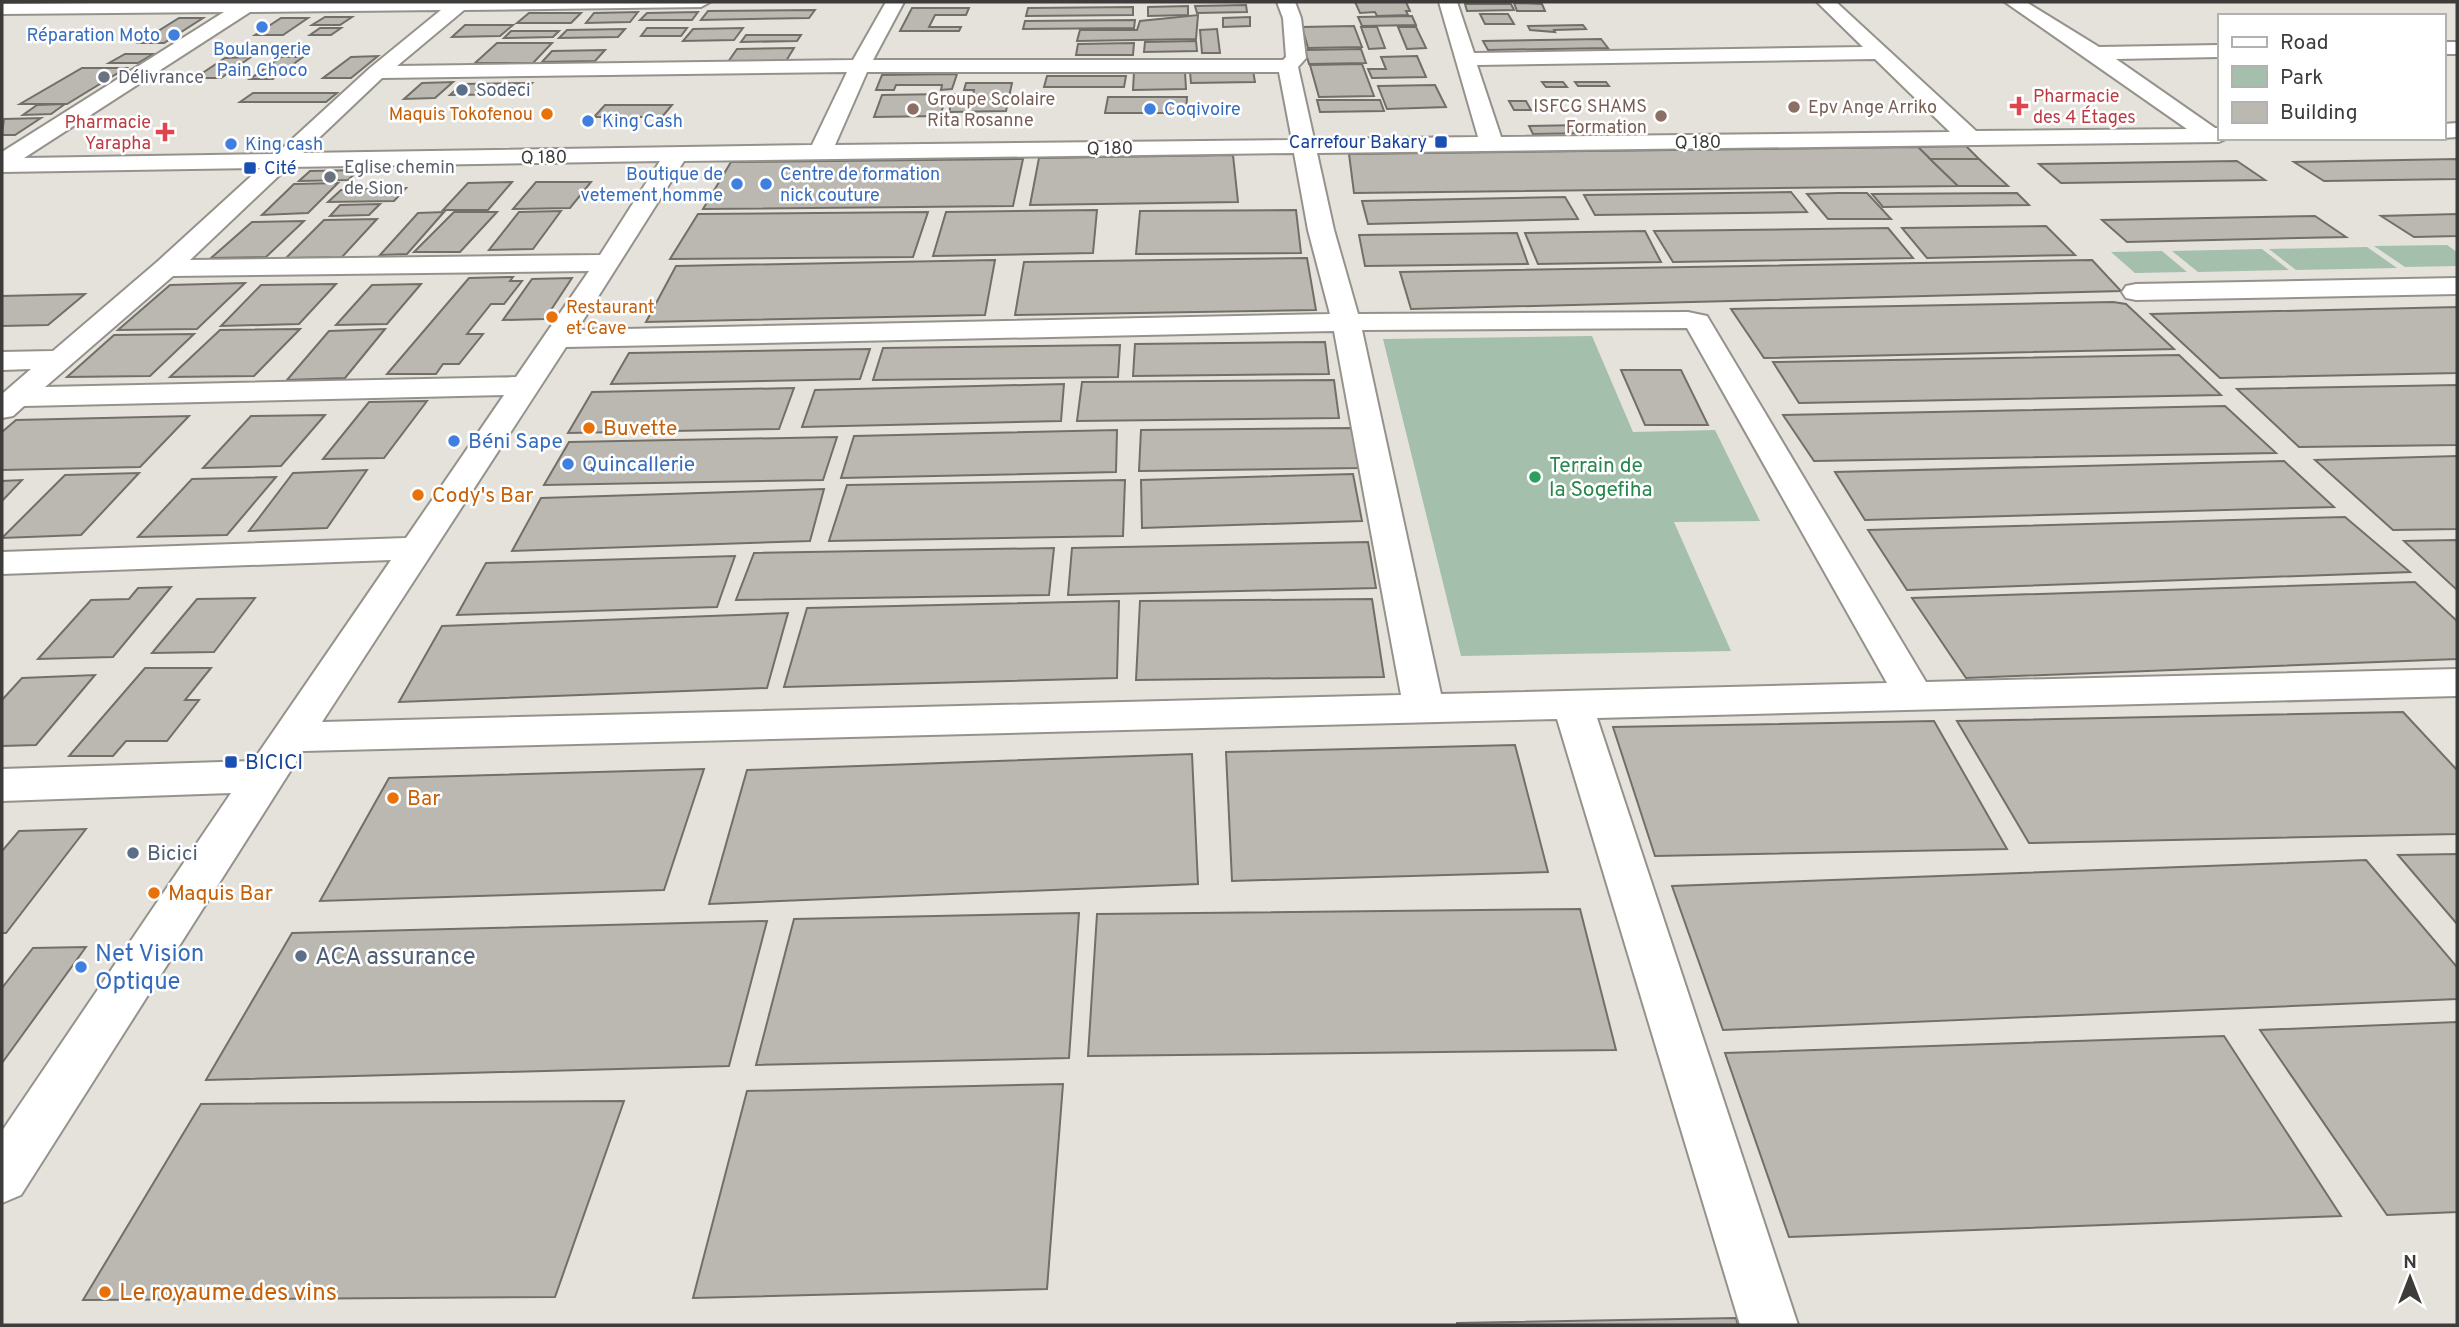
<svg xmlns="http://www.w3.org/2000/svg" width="2459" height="1327" viewBox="0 0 2459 1327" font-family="Overpass,sans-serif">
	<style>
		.green { fill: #a4bfab }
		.building { fill: #bbb8b2; stroke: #726f69; stroke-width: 2 }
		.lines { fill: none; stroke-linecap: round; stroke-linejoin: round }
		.minor-casing { stroke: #95928c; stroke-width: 4 }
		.minor { fill: #fff; fill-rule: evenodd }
		.shop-dot { fill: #3f7fe0; stroke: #fff; stroke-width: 2.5 }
		.worship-dot { fill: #6b7280; stroke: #fff; stroke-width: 2.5 }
		.service-dot { fill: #5c6f8a; stroke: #fff; stroke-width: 2.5 }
		.health-dot { fill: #e0444e; stroke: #fff; stroke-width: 2.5 }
		.education-dot { fill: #8d6e63; stroke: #fff; stroke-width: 2.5 }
		.food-dot { fill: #e8710a; stroke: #fff; stroke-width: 2.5 }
		.transit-dot { fill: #1a4fb4; stroke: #fff; stroke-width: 2.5 }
		.leisure-dot { fill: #2e9e5b; stroke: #fff; stroke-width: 2.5 }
		.labels { text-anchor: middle; stroke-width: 5; stroke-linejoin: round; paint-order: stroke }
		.far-shop-label { font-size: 18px; fill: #366cbe; stroke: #fff; text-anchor: start }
		.far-worship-label { font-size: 18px; fill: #5b616d; stroke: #fff; text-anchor: start }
		.far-service-label { font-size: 18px; fill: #4e5e75; stroke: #fff; text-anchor: start }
		.far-health-label { font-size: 18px; fill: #be3a42; stroke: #fff; text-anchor: start }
		.far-education-label { font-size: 18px; fill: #785e54; stroke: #fff; text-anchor: start }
		.far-food-label { font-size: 18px; fill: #c56008; stroke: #fff; text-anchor: end }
		.far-transit-label { font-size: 18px; fill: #164399; stroke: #fff; text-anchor: end }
		.far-street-label { font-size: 18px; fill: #3d3c3a; stroke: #fff }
		.food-label { font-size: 21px; fill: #c56008; stroke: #fff; text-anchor: start }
		.shop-label { font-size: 21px; fill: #366cbe; stroke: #fff; text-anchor: start }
		.leisure-label { font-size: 21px; fill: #27864d; stroke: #fff; text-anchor: start }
		.transit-label { font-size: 21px; fill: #164399; stroke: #fff; text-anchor: start }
		.service-label { font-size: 21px; fill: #4e5e75; stroke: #fff; text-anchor: start }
		.near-shop-label { font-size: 24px; fill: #366cbe; stroke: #fff; text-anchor: start }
		.near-service-label { font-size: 24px; fill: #4e5e75; stroke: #fff; text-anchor: start }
		.near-food-label { font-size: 24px; fill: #c56008; stroke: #fff; text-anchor: start }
	</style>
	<rect width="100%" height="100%" fill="#e5e2db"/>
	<g class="green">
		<polygon points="2447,245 2457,252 2457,266 2405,267 2374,246"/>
		<polygon points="2367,247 2397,268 2296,270 2269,249"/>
		<polygon points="2262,249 2289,270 2198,272 2172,251"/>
		<polygon points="2162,251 2187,272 2135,273 2111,252"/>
		<polygon points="1592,336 1633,432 1715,430 1760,521 1674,522 1731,651 1461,656 1383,339"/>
	</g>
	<g class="building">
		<polygon points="1355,2 1406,2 1410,11 1406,11 1408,15 1377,16 1375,12 1360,13"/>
		<polygon points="1514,3 1542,4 1545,11 1517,11"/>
		<polygon points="1465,4 1511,4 1514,10 1467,11"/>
		<polygon points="1246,5 1247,12 1197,13 1195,6"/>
		<polygon points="1188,6 1188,15 1148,16 1148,7"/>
		<polygon points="1133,7 1133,15 1026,16 1028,8"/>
		<polygon points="912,8 969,8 966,15 935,15 929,27 961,27 959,31 900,31"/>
		<polygon points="815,10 809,18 701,20 708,11"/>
		<polygon points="638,12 630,22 586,23 594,13"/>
		<polygon points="698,12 692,20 640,20 647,13"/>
		<polygon points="529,13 581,13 571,23 517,23"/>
		<polygon points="1480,14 1508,14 1514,24 1485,24"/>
		<polygon points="1198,15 1196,39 1077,41 1080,30 1137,30 1140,21"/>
		<polygon points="1412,16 1416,25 1362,26 1358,17"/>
		<polygon points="325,17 352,17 340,25 312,25"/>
		<polygon points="1250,17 1250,26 1223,27 1223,18"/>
		<polygon points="179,18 203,18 164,43 139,43"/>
		<polygon points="281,18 308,18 283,35 255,35"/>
		<polygon points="1135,20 1134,28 1023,29 1025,21"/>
		<polygon points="465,25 513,25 500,36 452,37"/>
		<polygon points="1583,25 1586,29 1554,30 1555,32 1530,30 1528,26"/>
		<polygon points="1354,26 1362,47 1308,48 1302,27"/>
		<polygon points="1361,27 1377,27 1385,48 1369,49"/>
		<polygon points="1398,27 1416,27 1426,48 1407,49"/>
		<polygon points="320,28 341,28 331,35 310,35"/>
		<polygon points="647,28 687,28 681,36 641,36"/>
		<polygon points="743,28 734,40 683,41 693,29"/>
		<polygon points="625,29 618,37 559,38 567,30"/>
		<polygon points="1217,29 1220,53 1202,53 1200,30"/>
		<polygon points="511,31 559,31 553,37 504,38"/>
		<polygon points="746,35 801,35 797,41 741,42"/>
		<polygon points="1601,39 1608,48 1488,50 1483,41"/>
		<polygon points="1196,41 1197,51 1144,52 1145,42"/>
		<polygon points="497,43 552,43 533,63 475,63"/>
		<polygon points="1134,43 1133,55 1076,55 1078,44"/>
		<polygon points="794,48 786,61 728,62 737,49"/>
		<polygon points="1361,49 1366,63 1309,64 1305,50"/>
		<polygon points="605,50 595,61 542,62 552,51"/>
		<polygon points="125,54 153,54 138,63 109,63"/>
		<polygon points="378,56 351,78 323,78 351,57"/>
		<polygon points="1417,56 1426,77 1372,78 1368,69 1386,69 1381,57"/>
		<polygon points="251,57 221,78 195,78 225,58"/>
		<polygon points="281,57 303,57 273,79 250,79"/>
		<polygon points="1362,64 1374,96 1319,97 1310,65"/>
		<polygon points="82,68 126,68 67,104 20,104"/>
		<polygon points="1253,71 1255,82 1191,83 1190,72"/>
		<polygon points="1134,72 1185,72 1186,89 1133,90"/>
		<polygon points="957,74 952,89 941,90 942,85 896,85 894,90 876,90 882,75"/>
		<polygon points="1047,76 1126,76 1124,87 1044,87"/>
		<polygon points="453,82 435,98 404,99 422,83"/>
		<polygon points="1542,82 1563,82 1567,87 1546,87"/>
		<polygon points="1575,82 1606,82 1609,86 1578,86"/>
		<polygon points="532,83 521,94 450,95 462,84"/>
		<polygon points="966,83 1012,83 1006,111 949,112 954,94 973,94 974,90 964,90"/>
		<polygon points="1435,85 1446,107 1387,109 1378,86"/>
		<polygon points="253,93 337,93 326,102 240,102"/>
		<polygon points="947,94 940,116 874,117 882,95"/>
		<polygon points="1108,97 1187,97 1186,113 1105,113"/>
		<polygon points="1317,100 1380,100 1384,111 1320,112"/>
		<polygon points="1509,101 1526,101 1531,110 1514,110"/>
		<polygon points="65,104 51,114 23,115 37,105"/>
		<polygon points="605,105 672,105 662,117 594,117"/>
		<polygon points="41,118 15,135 2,135 4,119"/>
		<polygon points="1584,125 1589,133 1533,134 1529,126"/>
		<polygon points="1966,146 1979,159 1930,159 1918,147"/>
		<polygon points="1918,147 1958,186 1354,193 1349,154"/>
		<polygon points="1233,155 1238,202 1030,205 1039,158"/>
		<polygon points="1023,159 1013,206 703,209 731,162"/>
		<polygon points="1930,159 1979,159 2008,186 1958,186"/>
		<polygon points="2457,159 2457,179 2324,181 2294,162"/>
		<polygon points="2237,161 2265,180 2061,183 2039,164"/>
		<polygon points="359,170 348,180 299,181 310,171"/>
		<polygon points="512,182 488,210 443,210 468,183"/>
		<polygon points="536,182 591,182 570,208 513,209"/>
		<polygon points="338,183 308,213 262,215 294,184"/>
		<polygon points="406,188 394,201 328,202 341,190"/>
		<polygon points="1791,192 1807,212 1595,215 1584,195"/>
		<polygon points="1837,193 1867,193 1891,219 1828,219 1807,194"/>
		<polygon points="2017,193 2029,205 1883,207 1872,194"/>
		<polygon points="1565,197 1578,219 1368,224 1362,201"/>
		<polygon points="380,204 369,215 330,216 340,205"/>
		<polygon points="1097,210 1093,253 933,256 946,212"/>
		<polygon points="1296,210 1301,253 1136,254 1140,211"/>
		<polygon points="561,211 533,249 489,250 519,212"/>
		<polygon points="444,212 407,254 380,255 418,213"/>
		<polygon points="454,212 497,212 460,252 414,252"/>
		<polygon points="928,212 913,257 670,259 698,214"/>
		<polygon points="2457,214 2457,236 2414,237 2381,216"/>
		<polygon points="2315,216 2346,237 2127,242 2102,220"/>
		<polygon points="377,219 342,257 286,258 324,220"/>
		<polygon points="304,221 266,257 211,258 252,222"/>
		<polygon points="2046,226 2075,255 1927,258 1902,228"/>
		<polygon points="1888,228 1913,258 1673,262 1654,231"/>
		<polygon points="1645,231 1661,262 1538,264 1525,233"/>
		<polygon points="1517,233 1528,264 1365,266 1359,235"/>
		<polygon points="1307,258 1316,310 1015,315 1024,262"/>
		<polygon points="995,260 985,315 646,322 676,266"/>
		<polygon points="2092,260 2121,291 1411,309 1400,272"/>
		<polygon points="513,277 510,281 522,281 504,304 491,304 467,334 483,334 459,364 443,364 436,374 387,374 469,278"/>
		<polygon points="572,278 545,319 503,320 532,279"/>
		<polygon points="245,283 197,329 118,330 170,285"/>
		<polygon points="336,284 299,324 221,326 261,285"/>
		<polygon points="421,284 387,324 336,325 372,285"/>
		<polygon points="85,294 48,325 2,326 2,296"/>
		<polygon points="2113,302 2126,304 2174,349 1764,358 1731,309"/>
		<polygon points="2457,307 2457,373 2220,378 2151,314"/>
		<polygon points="300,329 254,376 170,377 220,330"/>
		<polygon points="385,329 345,378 287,380 329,331"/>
		<polygon points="194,334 150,376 67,377 114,335"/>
		<polygon points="1325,342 1329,374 1133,376 1135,344"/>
		<polygon points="1120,345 1118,377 873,380 883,348"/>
		<polygon points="870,349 860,379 611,384 629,353"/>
		<polygon points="2179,355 2221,395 1799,403 1773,362"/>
		<polygon points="1621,370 1681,370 1708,425 1645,425"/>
		<polygon points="1334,380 1339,418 1077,421 1082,382"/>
		<polygon points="1064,384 1061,421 802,427 815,390"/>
		<polygon points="2457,385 2457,445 2299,447 2237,389"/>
		<polygon points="794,388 779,429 568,433 592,392"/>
		<polygon points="427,401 384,458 323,459 369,402"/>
		<polygon points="2225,406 2276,453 1814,461 1783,415"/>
		<polygon points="325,415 281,466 203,468 251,416"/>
		<polygon points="189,416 140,467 2,470 2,432 16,420"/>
		<polygon points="1352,428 1359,468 1139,471 1141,430"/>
		<polygon points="1117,430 1116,472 841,478 854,436"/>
		<polygon points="837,437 823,480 544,485 569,442"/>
		<polygon points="2457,456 2457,529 2393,530 2315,460"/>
		<polygon points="2284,461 2334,507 1865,520 1835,472"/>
		<polygon points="367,470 327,528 249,531 293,473"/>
		<polygon points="139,473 81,535 2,538 65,475"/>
		<polygon points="1353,474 1362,521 1142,528 1141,480"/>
		<polygon points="276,477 227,535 138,537 192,479"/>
		<polygon points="22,480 2,501 2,481"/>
		<polygon points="1125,480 1123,536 829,541 847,485"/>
		<polygon points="824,489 810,541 512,551 541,498"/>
		<polygon points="2345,517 2410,572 1907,590 1868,530"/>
		<polygon points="2457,540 2457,590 2404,541"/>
		<polygon points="1368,542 1376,588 1068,595 1072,548"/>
		<polygon points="1054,548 1049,595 736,600 754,553"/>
		<polygon points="735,556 717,607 457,615 486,563"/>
		<polygon points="2415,582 2457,621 2457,659 1966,678 1912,598"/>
		<polygon points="171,587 113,657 38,659 91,600 129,599 138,588"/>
		<polygon points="255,598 214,652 152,653 197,599"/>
		<polygon points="1372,599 1384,677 1136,680 1140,601"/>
		<polygon points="1119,601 1117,678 784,687 807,608"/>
		<polygon points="788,613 767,688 399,702 442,626"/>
		<polygon points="145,668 211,668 185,700 199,700 167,741 126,741 113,756 69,756"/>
		<polygon points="95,675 36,745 2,746 2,700 22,678"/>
		<polygon points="2403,712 2457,770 2457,834 2029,843 1957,721"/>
		<polygon points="1934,721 2007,849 1655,856 1613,727"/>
		<polygon points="1515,745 1548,872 1232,881 1226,752"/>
		<polygon points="1192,754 1198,884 709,904 747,770"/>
		<polygon points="704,769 664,890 320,901 389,778"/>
		<polygon points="86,829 6,933 2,933 2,851 19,831"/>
		<polygon points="2457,854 2457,924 2398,855"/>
		<polygon points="2366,860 2457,967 2457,999 1723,1030 1672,886"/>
		<polygon points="1580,909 1616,1050 1088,1056 1097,914"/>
		<polygon points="1079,913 1069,1058 756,1065 794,919"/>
		<polygon points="767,921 729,1066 206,1080 292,933"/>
		<polygon points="86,947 2,1063 2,988 33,948"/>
		<polygon points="2457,1022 2457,1212 2387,1215 2260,1030"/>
		<polygon points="2224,1036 2341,1216 1789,1237 1725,1053"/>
		<polygon points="1063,1084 1047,1289 693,1298 747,1091"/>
		<polygon points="624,1101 555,1297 83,1300 201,1104"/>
		<polygon points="1736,1318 1738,1325 1457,1325 1457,1323"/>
	</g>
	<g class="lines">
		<g class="minor-casing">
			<g id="minor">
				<path d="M 179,2 L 710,2 L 701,7 L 464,10 L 397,66 L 853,60 L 886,2 L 904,2 L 873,60 L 1283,60 L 1286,57 L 1283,18 L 1277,2 L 1295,2 L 1301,18 L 1306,58 L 1298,67 L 1314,139 L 1478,137 L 1439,2 L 1457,2 L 1474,53 L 1863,47 L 1817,2 L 1836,2 L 1976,131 L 2187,129 L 2005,2 L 2026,2 L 2099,47 L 2219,45 L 2219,57 L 2116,59 L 2215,128 L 2219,128 L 2219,138 L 2228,138 L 2219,142 L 1317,153 L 1334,230 L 1358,314 L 1688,312 L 1707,316 L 1926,682 L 2457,669 L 2457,696 L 1597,718 L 1798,1325 L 1740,1325 L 1557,719 L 303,751 L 21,1195 L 2,1203 L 2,1131 L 231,793 L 2,801 L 2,769 L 253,761 L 391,560 L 2,574 L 2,552 L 406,538 L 504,395 L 24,406 L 13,416 L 2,418 L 2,394 L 31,369 L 2,370 L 2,352 L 53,351 L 157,262 L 260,168 L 2,172 L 2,152 L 224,12 L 2,14 L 2,4 ZM 441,10 L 370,68 L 276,154 L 24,158 L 250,12 ZM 1875,59 L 1950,132 L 1501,137 L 1477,65 ZM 847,72 L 812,145 L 303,153 L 382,78 ZM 867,72 L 1279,72 L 1292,140 L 835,145 ZM 1294,153 L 1308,230 L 1330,314 L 577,330 L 684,161 ZM 660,161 L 600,255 L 190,260 L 288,167 ZM 589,271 L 516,377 L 45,387 L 173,276 ZM 1687,328 L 1887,683 L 1441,694 L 1362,330 ZM 1334,331 L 1401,695 L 322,722 L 566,347 Z"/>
				<rect x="2443" y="42" width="14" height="12"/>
				<polygon points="2457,123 2457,137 2443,138 2443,124"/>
				<polygon points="2457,278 2457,294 2136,300 2126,298 2122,292 2126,286 2136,284"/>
			</g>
		</g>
		<use href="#minor" class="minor"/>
	</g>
	<g class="shop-dot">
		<circle cx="262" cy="27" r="7"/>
		<circle cx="174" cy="35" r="7"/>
		<circle cx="1150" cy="109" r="7"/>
		<circle cx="588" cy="121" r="7"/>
		<circle cx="231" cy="144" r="7"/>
		<circle cx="737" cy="184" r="7"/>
		<circle cx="766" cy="184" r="7"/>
		<circle cx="454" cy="441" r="7"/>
		<circle cx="568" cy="464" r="7"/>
		<circle cx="81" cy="967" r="7"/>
	</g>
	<g class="worship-dot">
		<circle cx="104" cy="77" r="7"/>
		<circle cx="330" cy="177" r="7"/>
	</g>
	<g class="service-dot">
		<circle cx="462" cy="90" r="7"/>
		<circle cx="133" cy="853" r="7"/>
		<circle cx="301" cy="956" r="7"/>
	</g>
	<g class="health-dot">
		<path d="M2015.5 95.5h7v7h7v7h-7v7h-7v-7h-7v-7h7z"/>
		<path d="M161.5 121.5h7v7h7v7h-7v7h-7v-7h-7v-7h7z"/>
	</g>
	<g class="education-dot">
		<circle cx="1794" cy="107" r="7"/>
		<circle cx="913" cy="109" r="7"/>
		<circle cx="1661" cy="116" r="7"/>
	</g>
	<g class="food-dot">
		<circle cx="547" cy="114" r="7"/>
		<circle cx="552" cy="317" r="7"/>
		<circle cx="589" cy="428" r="7"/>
		<circle cx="418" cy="495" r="7"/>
		<circle cx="393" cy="798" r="7"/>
		<circle cx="154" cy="893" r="7"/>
		<circle cx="105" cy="1292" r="7"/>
	</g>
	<g class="transit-dot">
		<rect x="1434" y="135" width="14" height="14" rx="3.5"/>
		<rect x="243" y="161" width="14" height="14" rx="3.5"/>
		<rect x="224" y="755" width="14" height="14" rx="3.5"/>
	</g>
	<circle class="leisure-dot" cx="1535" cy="477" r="7"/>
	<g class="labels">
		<g class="far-shop-label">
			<text x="160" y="41" text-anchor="end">Réparation Moto</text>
			<text x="262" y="55" text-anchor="middle">Boulangerie<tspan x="262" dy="21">Pain Choco</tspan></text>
			<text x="1164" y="115">Coqivoire</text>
			<text x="602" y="127">King Cash</text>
			<text x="245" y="150">King cash</text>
			<text x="723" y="180" text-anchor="end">Boutique de<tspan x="723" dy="21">vetement homme</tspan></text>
			<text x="780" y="180">Centre de formation<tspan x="780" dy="21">nick couture</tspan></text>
		</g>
		<g class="far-worship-label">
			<text x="118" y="83">Délivrance</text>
			<text x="344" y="173">Eglise chemin<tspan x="344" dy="21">de Sion</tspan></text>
		</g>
		<g class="far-service-label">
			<text x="476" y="96">Sodeci</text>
		</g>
		<g class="far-health-label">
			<text x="2033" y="102">Pharmacie<tspan x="2033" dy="21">des 4 Étages</tspan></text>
			<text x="151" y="128" text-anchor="end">Pharmacie<tspan x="151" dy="21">Yarapha</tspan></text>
		</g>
		<g class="far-education-label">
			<text x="927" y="105">Groupe Scolaire<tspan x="927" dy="21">Rita Rosanne</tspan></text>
			<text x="1647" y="112" text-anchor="end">ISFCG SHAMS<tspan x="1647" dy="21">Formation</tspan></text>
			<text x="1808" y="113">Epv Ange Arriko</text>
		</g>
		<g class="far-food-label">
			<text x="533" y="120">Maquis Tokofenou</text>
			<text x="566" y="313" text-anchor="start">Restaurant<tspan x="566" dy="21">et Cave</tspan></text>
		</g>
		<g class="far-transit-label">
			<text x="1427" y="148">Carrefour Bakary</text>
			<text x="264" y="174" text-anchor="start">Cité</text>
		</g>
		<g class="far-street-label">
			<text transform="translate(1698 142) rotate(-1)" y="6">Q 180</text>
			<text transform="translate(1110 148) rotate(-1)" y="6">Q 180</text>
			<text transform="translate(544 157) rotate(-1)" y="6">Q 180</text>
		</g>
		<g class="food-label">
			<text x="603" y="435">Buvette</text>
			<text x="432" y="502">Cody's Bar</text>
			<text x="407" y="805">Bar</text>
			<text x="168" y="900">Maquis Bar</text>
		</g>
		<g class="shop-label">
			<text x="468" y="448">Béni Sape</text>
			<text x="582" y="471">Quincallerie</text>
		</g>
		<g class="leisure-label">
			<text x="1549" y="472">Terrain de<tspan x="1549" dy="24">la Sogefiha</tspan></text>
		</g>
		<g class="transit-label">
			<text x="245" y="769">BICICI</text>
		</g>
		<g class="service-label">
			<text x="147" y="860">Bicici</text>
		</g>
		<g class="near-shop-label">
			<text x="95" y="961">Net Vision<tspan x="95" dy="28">Optique</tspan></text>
		</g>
		<g class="near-service-label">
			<text x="315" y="964">ACA assurance</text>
		</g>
		<g class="near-food-label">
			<text x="119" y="1300">Le royaume des vins</text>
		</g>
	</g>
	<rect width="2459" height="1327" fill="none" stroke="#3d3c3a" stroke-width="7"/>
	<rect x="2218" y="14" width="228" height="126" fill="#ffffff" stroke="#b1b1b0" stroke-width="2"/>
	<rect x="2232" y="37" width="35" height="10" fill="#ffffff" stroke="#b1b1b0" stroke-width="2"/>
	<text x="2280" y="49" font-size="21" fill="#3d3c3a">Road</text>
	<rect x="2232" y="66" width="35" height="21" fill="#a4bfab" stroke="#b1b1b0" stroke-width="2"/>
	<text x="2280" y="84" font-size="21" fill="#3d3c3a">Park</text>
	<rect x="2232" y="102" width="35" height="21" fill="#bbb8b2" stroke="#b1b1b0" stroke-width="2"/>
	<text x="2280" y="119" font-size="21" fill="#3d3c3a">Building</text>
	<g transform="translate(2410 1278)" stroke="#ffffff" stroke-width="5" paint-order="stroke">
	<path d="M0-5L12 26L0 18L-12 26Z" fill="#3d3c3a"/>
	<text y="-10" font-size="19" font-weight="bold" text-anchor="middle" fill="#3d3c3a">N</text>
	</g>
</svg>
